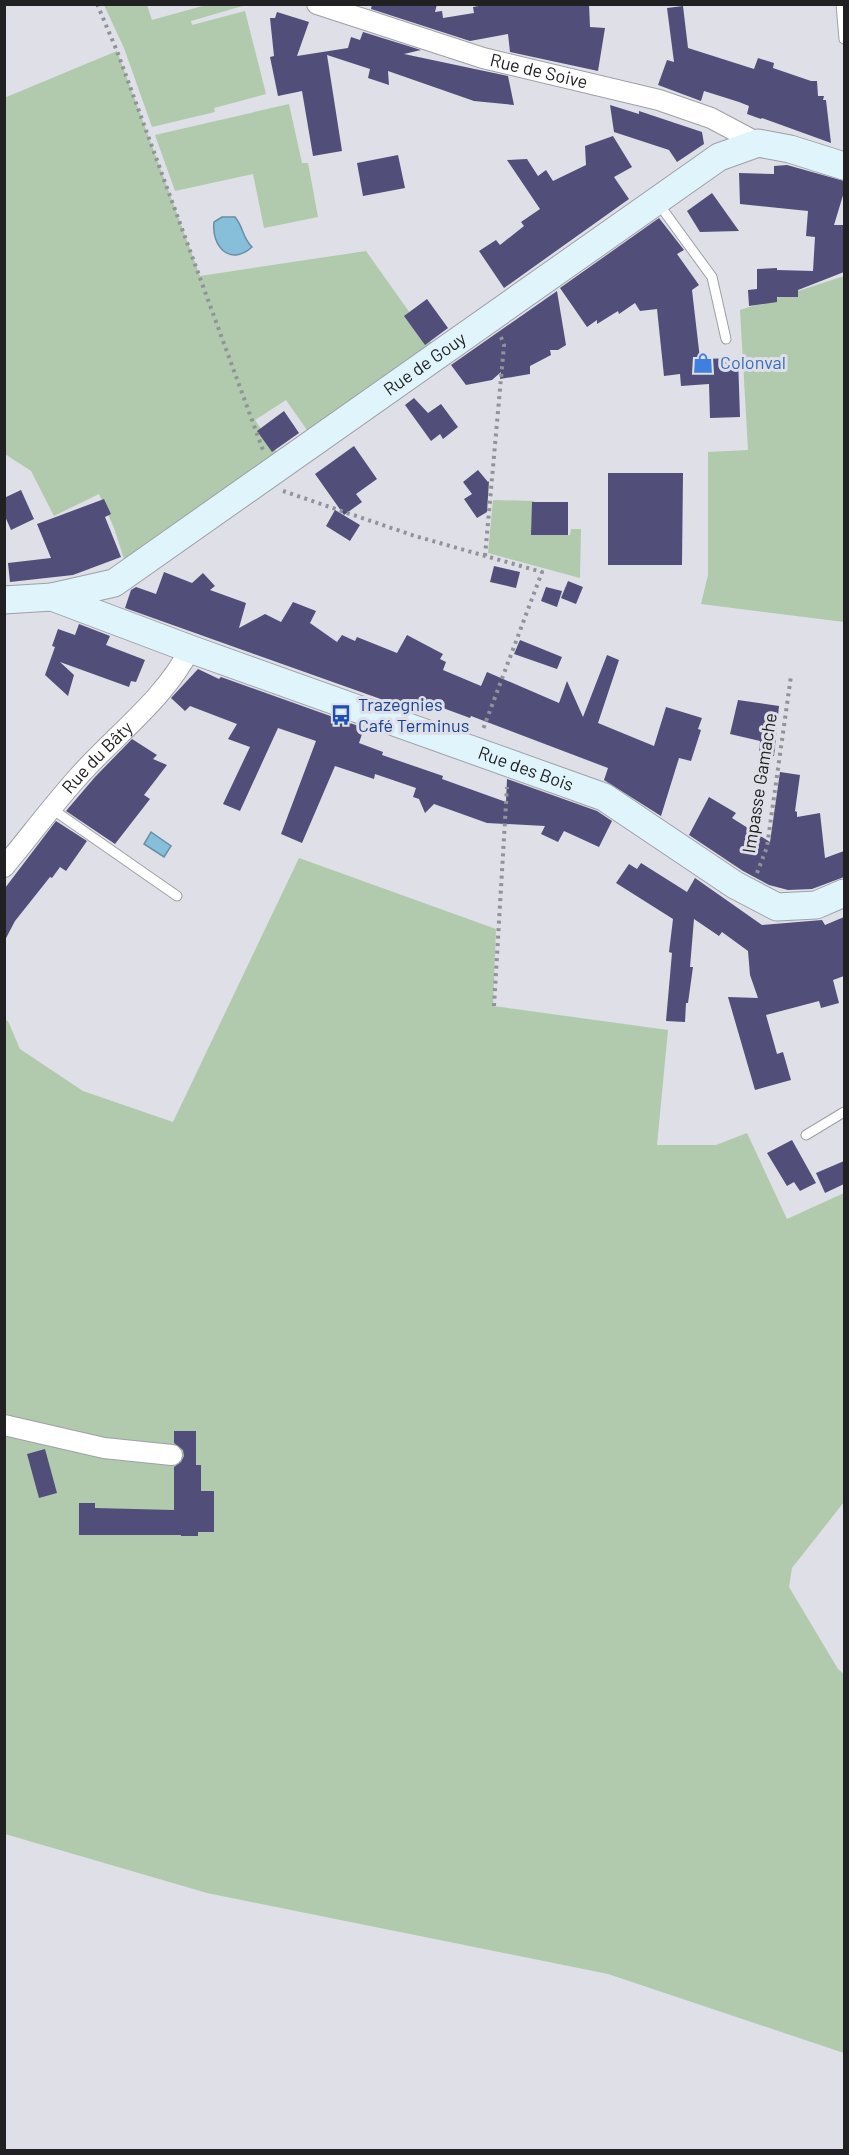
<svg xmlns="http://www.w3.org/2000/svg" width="849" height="2155" viewBox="0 0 849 2155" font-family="Barlow,sans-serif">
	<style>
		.green { fill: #b1caad }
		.water { fill: #87bed9; stroke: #688fa3; stroke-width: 1.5 }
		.building { fill: #514f7a }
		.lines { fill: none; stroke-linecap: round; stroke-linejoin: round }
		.lane-casing { stroke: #9f9fa7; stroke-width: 11 }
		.street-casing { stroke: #9f9fa7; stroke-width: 22 }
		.secondary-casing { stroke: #9f9fa7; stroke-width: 29 }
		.path { stroke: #929399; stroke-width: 4; stroke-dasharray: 3 4.5; stroke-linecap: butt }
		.lane { stroke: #fff; stroke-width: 9 }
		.street { stroke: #fff; stroke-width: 20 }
		.secondary { stroke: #e0f4fc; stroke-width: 27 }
		.labels { text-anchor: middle; stroke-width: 6; stroke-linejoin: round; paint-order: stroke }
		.street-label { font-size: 18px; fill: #212124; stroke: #dedfe7 }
		.shop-label { font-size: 18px; fill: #366cbe; stroke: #dedfe7; text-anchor: start }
		.transit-label { font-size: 18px; fill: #164399; stroke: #dedfe7; text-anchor: start }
	</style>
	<rect width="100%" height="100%" fill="#dedfe7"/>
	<g class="green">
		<polygon points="104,5 147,5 152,20 206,5 246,5 191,21 192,25 245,11 266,94 214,108 215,112 152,127 124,48"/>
		<polygon points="117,51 200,276 366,251 432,344 309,433 286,400 255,420 279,455 124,559 114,528 99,494 54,516 31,471 5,454 4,98"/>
		<polygon points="289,104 302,163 308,163 318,217 264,228 253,174 175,191 155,135"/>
		<polygon points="844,276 844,622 701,604 708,575 708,452 748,450 740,310"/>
		<polygon points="493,500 534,501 534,535 570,535 571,529 581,529 580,578 488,553"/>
		<polygon points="299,858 496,929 493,1006 668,1030 657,1145 716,1145 747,1133 787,1219 844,1193 844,1502 792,1568 789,1587 838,1669 844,1674 844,2053 608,1974 207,1893 5,1834 4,1019 8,1021 20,1049 83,1091 173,1122"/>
	</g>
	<g class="water">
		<path d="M 222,217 L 235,217 C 244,228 242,237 252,247 C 230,267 211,246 214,222 Z"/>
		<polygon points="151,832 171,846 164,857 144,844"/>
	</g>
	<g class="building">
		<polygon points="372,4 437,4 435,12 442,11 443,18 474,13 473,7 490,4 589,4 590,27 605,28 598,71 510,52 508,34 470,41 371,9"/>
		<polygon points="683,6 688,48 754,69 758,58 774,63 773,68 811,81 817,81 818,96 824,96 823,100 826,100 831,143 762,118 761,119 747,114 749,106 739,102 704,91 701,101 658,85 667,60 674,62 667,8"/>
		<polygon points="277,12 309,22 297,56 348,48 351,37 360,40 363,32 421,50 404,54 508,76 514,105 474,101 388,71 389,85 368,78 370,69 327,55 342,151 313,156 302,91 278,96 270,57 274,56 270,18 275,18"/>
		<polygon points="610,105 639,114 639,111 702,132 704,144 677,162 669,150 614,132"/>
		<polygon points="613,136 632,167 614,177 629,199 504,288 479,251 496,240 500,245 524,226 521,222 540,209 507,160 527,159 538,176 546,170 553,181 586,165 585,146"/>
		<polygon points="398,155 405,188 363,196 357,163"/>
		<polygon points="787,165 844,181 844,192 834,225 844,225 844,272 798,290 798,297 777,297 777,302 749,306 748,290 757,289 757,269 777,268 777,270 813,271 815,237 806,236 808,211 740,204 739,173 774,174 774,166"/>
		<polygon points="712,193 739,231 700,232 687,211"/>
		<polygon points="659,218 684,250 677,254 699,285 692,290 700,359 738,358 740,417 710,418 709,384 681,386 680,374 664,376 657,309 640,311 635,303 619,314 618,311 597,324 597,320 587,327 560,288"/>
		<polygon points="557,291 566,345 558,350 550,350 551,355 530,366 530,374 500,379 501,372 492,380 466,385 451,365"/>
		<polygon points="427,299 448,328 425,345 404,316"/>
		<polygon points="414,398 428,413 441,404 458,427 443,439 440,434 431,441 405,405"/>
		<polygon points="284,411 299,433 272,452 257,431"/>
		<polygon points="354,446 377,479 356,494 362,502 344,515 315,474"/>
		<polygon points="478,470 488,482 489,481 487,512 477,518 464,499 472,494 463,482"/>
		<polygon points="608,473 683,473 682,565 608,565"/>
		<polygon points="21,490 34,519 11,530 4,514 4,498"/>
		<polygon points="104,499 111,514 105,517 121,557 73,575 10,582 8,563 51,558 37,524"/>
		<polygon points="532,502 568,502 568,535 531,535"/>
		<polygon points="335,510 360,525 350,541 326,526"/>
		<polygon points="494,566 520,572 516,588 490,582"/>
		<polygon points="164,572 192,583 203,573 215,586 210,590 246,603 239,628 265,614 281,622 293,602 316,611 310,623 337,642 342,635 355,641 357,637 397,653 407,635 443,654 440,659 446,662 443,670 481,686 487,672 559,703 567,681 583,717 607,655 619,660 598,723 654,746 666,707 702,718 698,729 701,730 691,761 679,758 661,816 604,780 608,768 471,716 470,718 424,701 420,713 125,608 131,590 136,587 156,594"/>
		<polygon points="568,581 583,587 576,604 561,598"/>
		<polygon points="546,587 562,591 557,607 541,601"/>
		<polygon points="79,624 110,636 106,645 145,660 136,682 131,681 129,687 60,662 74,675 68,696 45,675 55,647 52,646 58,629 75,635"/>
		<polygon points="520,640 562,657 557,669 514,654"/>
		<polygon points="198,669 219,679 221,677 364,728 359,743 383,752 382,755 443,776 442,779 506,802 507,779 597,811 612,821 599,847 564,831 558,842 541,834 545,826 487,823 434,804 425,813 419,799 413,797 416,788 375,774 374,779 335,766 302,843 281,834 316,741 278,728 240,811 223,804 250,747 228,739 237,724 190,706 185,711 171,698"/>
		<polygon points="738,700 779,706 774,756 759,756 760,741 730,734"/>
		<polygon points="132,739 157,755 153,759 167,765 144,795 150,799 115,844 66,811 95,777"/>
		<polygon points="780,772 800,775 795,811 797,812 797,817 820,813 825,858 844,851 844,877 812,889 788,890 769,885 743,871 689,835 709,797 736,813 732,818 770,842"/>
		<polygon points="56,821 87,841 66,871 60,867 52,878 50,877 15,921 4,942 5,888"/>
		<polygon points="641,863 687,892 695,878 762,925 822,920 825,925 844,917 844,976 833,980 839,1003 821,1008 819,1001 766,1015 777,1054 783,1052 791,1080 755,1090 728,997 758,998 750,975 748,951 722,932 719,936 694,919 690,967 693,967 688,1003 686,1003 685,1022 666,1021 672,953 669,952 673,919 616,883 629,864 637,869"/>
		<polygon points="792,1140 816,1183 800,1191 794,1182 787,1186 767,1153"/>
		<polygon points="844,1161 844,1184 825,1193 816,1173"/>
		<polygon points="174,1431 196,1431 196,1465 201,1465 201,1491 214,1491 214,1532 198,1532 198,1536 181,1536 181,1535 79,1535 79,1503 95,1503 95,1508 174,1510 174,1467 181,1462 184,1456 183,1450 174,1443"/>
		<polygon points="45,1449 57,1493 39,1498 27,1454"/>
	</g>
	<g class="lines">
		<g class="lane-casing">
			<g id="lane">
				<polyline points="841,4 844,39"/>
				<polyline points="658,203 712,277 726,339"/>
				<polyline points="52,809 177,896"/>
				<polyline points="806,1135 844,1112"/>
			</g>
		</g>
		<g class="street-casing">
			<g id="street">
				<path id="s1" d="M 317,4 L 483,58 L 659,100 L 711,118 L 758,143"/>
				<path id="s2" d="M 4,867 C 29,837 52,806 78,777 C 115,735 164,700 190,649"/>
				<polyline points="4,1425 104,1448 172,1455"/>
			</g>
		</g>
		<g class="secondary-casing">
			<g id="secondary">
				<path id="s3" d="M 52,597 L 190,649 L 604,797 L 735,885 L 777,907 L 816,905 L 844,893"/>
				<path id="s4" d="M 4,600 L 52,597 L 114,583 L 719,157 L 758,143 L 790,149 L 844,166"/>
			</g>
		</g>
		<g class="path">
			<polyline points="97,4 117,51 264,453"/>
			<polyline points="283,491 415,536 542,572 482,732"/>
			<polyline points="485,556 504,345 501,337"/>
			<polyline points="757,873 767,847 791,676"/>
			<polyline points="494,1006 507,787"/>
		</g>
		<use href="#lane" class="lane"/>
		<use href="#street" class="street"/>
		<use href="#secondary" class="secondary"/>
	</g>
	<defs>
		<g id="shop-bare" transform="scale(1.62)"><path d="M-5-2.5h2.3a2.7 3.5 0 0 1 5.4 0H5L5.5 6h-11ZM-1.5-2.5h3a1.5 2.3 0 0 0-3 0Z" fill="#3f7fe0" stroke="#dedfe7" stroke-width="2.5" paint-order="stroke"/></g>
		<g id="bus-bare" transform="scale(1.62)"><path d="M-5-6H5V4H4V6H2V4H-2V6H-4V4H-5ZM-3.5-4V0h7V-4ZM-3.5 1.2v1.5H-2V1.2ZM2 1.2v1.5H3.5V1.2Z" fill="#1a4fb4" stroke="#dedfe7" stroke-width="2.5" paint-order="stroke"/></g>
	</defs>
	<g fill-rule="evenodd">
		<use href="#shop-bare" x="703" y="363"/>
		<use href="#bus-bare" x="341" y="715"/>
	</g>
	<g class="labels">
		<g class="street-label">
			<text dy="6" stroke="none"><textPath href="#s1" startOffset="232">Rue de Soive</textPath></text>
			<text dy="6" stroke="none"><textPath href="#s4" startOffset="492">Rue de Gouy</textPath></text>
			<text dy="6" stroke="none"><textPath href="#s2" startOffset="144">Rue du Bâty</textPath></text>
			<text dy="6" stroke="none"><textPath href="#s3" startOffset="504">Rue des Bois</textPath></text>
			<text transform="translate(760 783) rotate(-81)" y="6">Impasse Gamache</text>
		</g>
		<g class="shop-label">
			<text x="720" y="369">Colonval</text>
		</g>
		<g class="transit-label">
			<text x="358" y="711">Trazegnies<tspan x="358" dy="21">Café Terminus</tspan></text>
		</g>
	</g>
	<rect width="849" height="2155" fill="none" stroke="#212124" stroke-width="12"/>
</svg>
